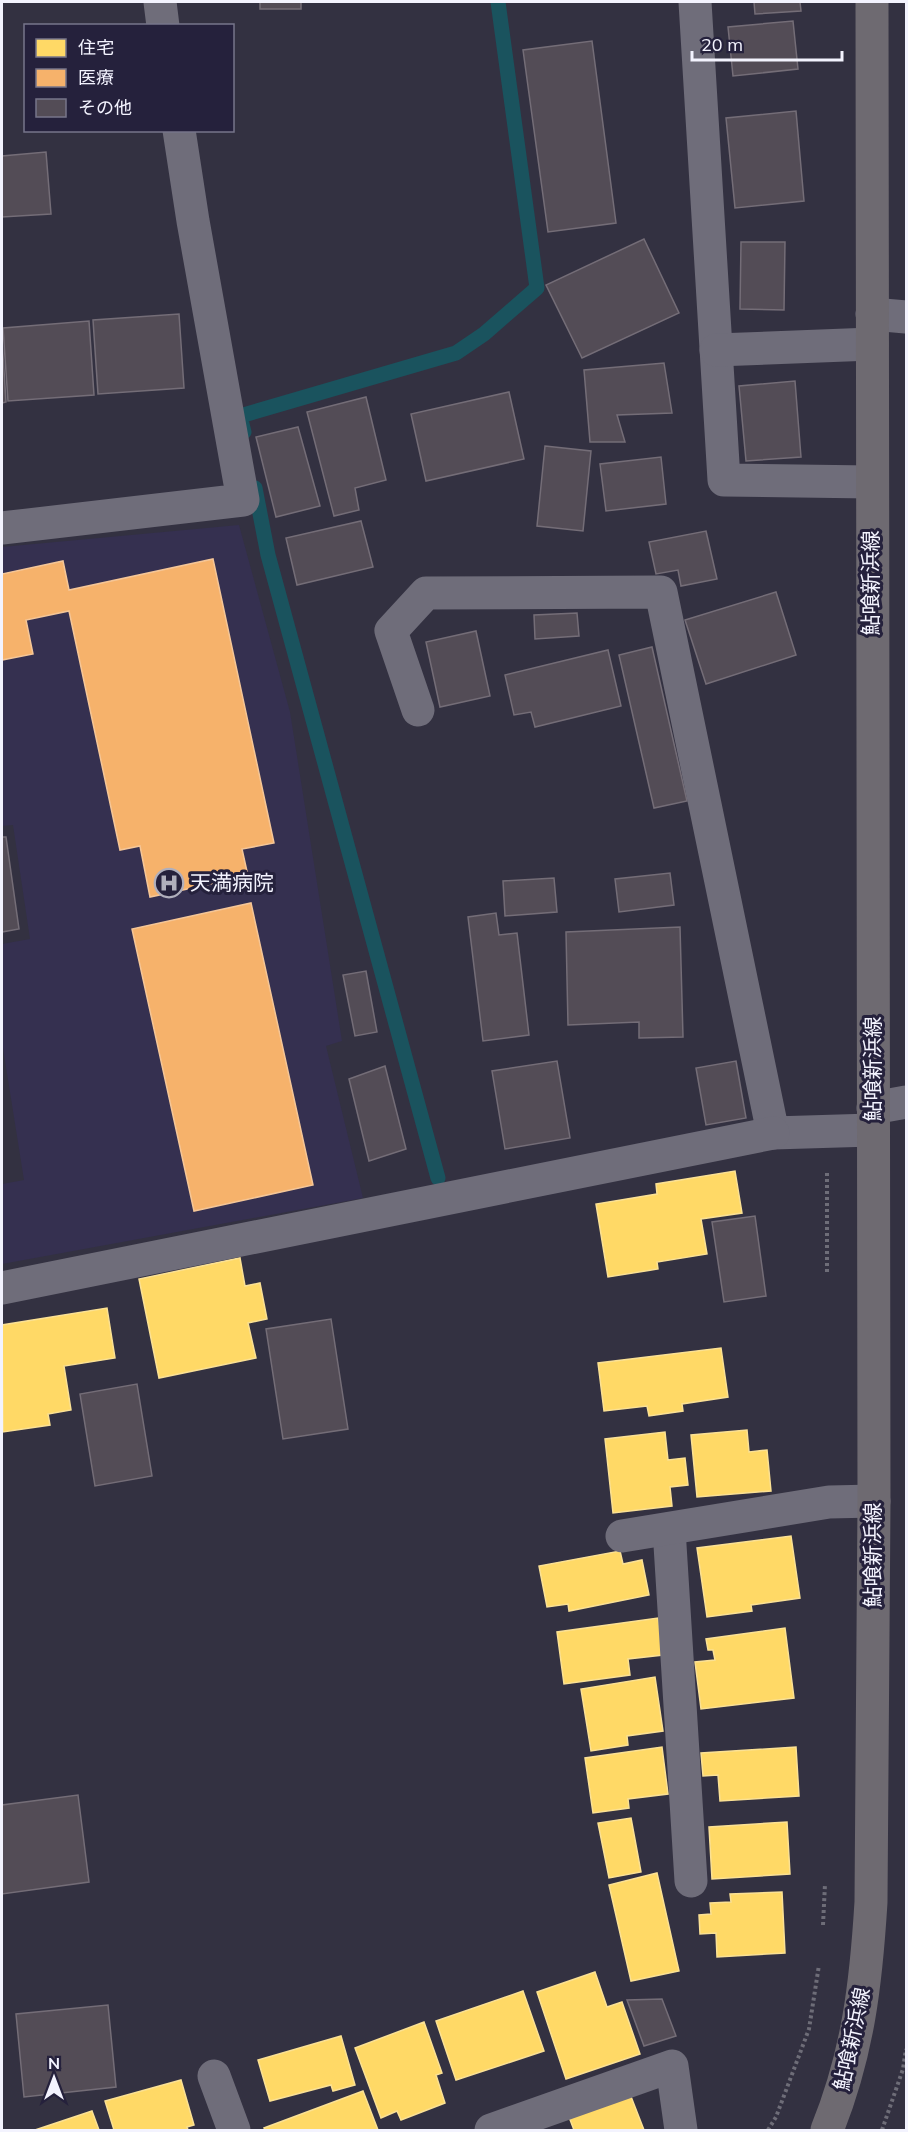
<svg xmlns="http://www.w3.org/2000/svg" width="908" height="2132" viewBox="0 0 908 2132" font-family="Mulish,'Noto Sans JP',sans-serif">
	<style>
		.built { fill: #353050 }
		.homes { fill: #ffd966; stroke: #fbe194; stroke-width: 1.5 }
		.health { fill: #f6b26b; stroke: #f5c697; stroke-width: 1.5 }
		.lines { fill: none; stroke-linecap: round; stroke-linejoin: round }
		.stream { stroke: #1a535e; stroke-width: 15 }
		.building { fill: #534c56; stroke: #746d77; stroke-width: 1.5 }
		.path { stroke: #6e6d78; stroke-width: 4; stroke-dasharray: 3 3; stroke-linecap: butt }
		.minor { stroke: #6f6d7a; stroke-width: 33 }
		.major { stroke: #6e6a71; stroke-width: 33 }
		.labels { text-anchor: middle; stroke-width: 6; stroke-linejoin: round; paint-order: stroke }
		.street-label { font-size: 21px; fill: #f3f3fe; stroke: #25213c }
		.poi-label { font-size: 21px; fill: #f3f3fe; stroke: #25213c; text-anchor: start }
	</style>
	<rect width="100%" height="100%" fill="#333141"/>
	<polygon class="built" points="239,525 290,712 342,1041 326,1046 363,1198 2,1264 2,1184 24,1180 2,1042 2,944 30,939 13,825 2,826 2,547"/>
	<g class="homes">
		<polygon points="735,1171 742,1213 701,1219 707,1254 657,1262 658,1269 608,1277 596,1204 657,1194 656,1184"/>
		<polygon points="240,1258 245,1286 260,1283 267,1319 248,1323 256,1358 159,1378 139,1279"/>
		<polygon points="107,1308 115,1358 64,1366 71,1410 48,1414 50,1425 3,1432 2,1325"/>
		<polygon points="721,1348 728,1397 682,1404 683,1411 649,1416 647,1406 604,1411 598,1363"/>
		<polygon points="747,1430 749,1452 767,1450 771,1491 697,1497 691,1435"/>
		<polygon points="665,1432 668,1460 685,1458 688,1485 670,1487 672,1506 613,1513 605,1439"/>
		<polygon points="791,1536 800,1598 751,1605 752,1611 707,1617 697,1548"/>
		<polygon points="620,1551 623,1564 642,1560 649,1595 569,1611 568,1604 547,1607 539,1566"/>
		<polygon points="658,1618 663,1655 628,1659 630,1675 564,1684 557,1632"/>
		<polygon points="785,1628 794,1698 701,1709 695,1662 715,1660 713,1650 708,1650 706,1639"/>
		<polygon points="655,1677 663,1731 627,1736 628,1745 591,1751 581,1689"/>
		<polygon points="662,1747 668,1794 628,1799 629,1808 593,1813 585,1758"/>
		<polygon points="796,1747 799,1796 720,1801 718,1775 703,1776 701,1753"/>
		<polygon points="631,1818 641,1872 609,1878 598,1823"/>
		<polygon points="787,1822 790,1874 712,1879 709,1827"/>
		<polygon points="657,1873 679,1971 631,1981 609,1885"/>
		<polygon points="782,1892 785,1953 717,1957 716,1933 700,1934 699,1915 711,1914 710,1903 731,1902 730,1894"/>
		<polygon points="595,1972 607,2007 622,2002 640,2054 566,2079 537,1992"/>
		<polygon points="523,1991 544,2051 456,2080 436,2021"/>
		<polygon points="424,2022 442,2073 436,2075 445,2103 401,2120 397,2111 381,2118 355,2048"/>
		<polygon points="341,2036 355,2085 333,2091 331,2085 270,2101 258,2060"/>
		<polygon points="181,2080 194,2125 187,2127 188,2130 114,2130 105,2101"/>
		<polygon points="363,2091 378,2130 265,2130 264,2128"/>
		<polygon points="630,2094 644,2130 574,2130 569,2117"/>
		<polygon points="92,2111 99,2130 35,2130"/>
	</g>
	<g class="health">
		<polygon points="213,559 274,843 242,849 248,876 150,897 140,846 120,850 69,611 26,620 33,654 2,660 2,574 63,561 69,590"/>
		<polygon points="251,903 313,1185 194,1211 132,929"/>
	</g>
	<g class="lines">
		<g class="stream">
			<polyline points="244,432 240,416 456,353 484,334 537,288 498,2"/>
			<polyline points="255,488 268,555 438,1178"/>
		</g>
	</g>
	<g class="building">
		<rect x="260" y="2" width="41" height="7"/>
		<polygon points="754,2 800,2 801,11 755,14"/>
		<polygon points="793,21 798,69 733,76 728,27"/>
		<polygon points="592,41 616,223 548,232 523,50"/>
		<polygon points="796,111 804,201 735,208 726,118"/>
		<polygon points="46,152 51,214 2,217 2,156"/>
		<polygon points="644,239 679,313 582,358 546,285"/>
		<polygon points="741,242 785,242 784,310 740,309"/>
		<polygon points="179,314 184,388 98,394 93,320"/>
		<polygon points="89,321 94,395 8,401 3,328"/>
		<polygon points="2,340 6,402 2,403"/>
		<polygon points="664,363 672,413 617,415 625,442 590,442 584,370"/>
		<polygon points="795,381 801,457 746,461 739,386"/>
		<polygon points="509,392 524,459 426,481 411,414"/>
		<polygon points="366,397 386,480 355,488 359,510 334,516 307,412"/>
		<polygon points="298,427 320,506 276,517 256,437"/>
		<polygon points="545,446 591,451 583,531 537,526"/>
		<polygon points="661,457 666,504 606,511 600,464"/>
		<polygon points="361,521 373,567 297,585 286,538"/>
		<polygon points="706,531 717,579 681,586 678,570 656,574 649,542"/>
		<polygon points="776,592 796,655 706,684 685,620"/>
		<polygon points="577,613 579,636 535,639 534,615"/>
		<polygon points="476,631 490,696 440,707 426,642"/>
		<polygon points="652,647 687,801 654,808 619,655"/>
		<polygon points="608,650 621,706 535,727 531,712 514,715 505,675"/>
		<polygon points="2,837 6,837 19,929 2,932"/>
		<polygon points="670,873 674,905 619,912 615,879"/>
		<polygon points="554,878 557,912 505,916 503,881"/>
		<polygon points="496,913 499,935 517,933 529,1035 483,1041 468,917"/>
		<polygon points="680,927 683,1037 639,1038 639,1022 568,1025 566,932"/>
		<polygon points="366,971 377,1032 355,1036 343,975"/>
		<polygon points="557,1061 570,1138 505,1149 492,1071"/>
		<polygon points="736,1061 746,1118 706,1125 696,1068"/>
		<polygon points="385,1066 406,1149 369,1161 349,1079"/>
		<polygon points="755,1216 766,1296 724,1302 712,1222"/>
		<polygon points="331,1319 348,1429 283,1439 266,1329"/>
		<polygon points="137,1384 152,1476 95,1486 80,1394"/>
		<polygon points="78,1795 89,1882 2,1894 2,1805"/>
		<polygon points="662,1999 676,2036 644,2046 627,2000"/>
		<polygon points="108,2005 116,2087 24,2097 16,2014"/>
	</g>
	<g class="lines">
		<g class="path">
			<polyline points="827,1173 827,1274"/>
			<polyline points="823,1925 825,1884"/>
			<polyline points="768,2130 776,2117 809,2029 819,1965"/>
			<polyline points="882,2130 903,2069 906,2049"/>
		</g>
		<g class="minor">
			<polyline points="160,2 163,26"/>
			<polyline points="695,2 724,480 871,482"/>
			<polyline points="872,314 906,317"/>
			<polyline points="716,350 872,344"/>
			<polyline points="2,528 243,500 193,221 179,130"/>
			<polyline points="418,710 391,631 426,593 661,592 773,1133 872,1130"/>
			<polyline points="873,1108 906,1102"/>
			<polyline points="2,1288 773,1133"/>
			<polyline points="669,1529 691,1881"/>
			<polyline points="622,1536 829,1502 874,1501"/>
			<polyline points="214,2076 234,2130"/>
			<polyline points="491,2130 672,2066 681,2130"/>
		</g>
		<path class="major" d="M 827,2130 C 858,2053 866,1984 871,1902 L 874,1501 L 872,2"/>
	</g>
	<defs>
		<g id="hospital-ring" transform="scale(1.5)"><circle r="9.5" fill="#25213c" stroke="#b0afbc" stroke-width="1.5"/><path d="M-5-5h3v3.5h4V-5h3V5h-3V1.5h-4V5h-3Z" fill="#b0afbc"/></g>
	</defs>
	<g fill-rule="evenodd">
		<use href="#hospital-ring" x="169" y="883"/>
	</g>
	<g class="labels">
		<g class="street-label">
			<text transform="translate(871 583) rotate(-90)" y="7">鮎喰新浜線</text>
			<text transform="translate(873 1069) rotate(-90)" y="7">鮎喰新浜線</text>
			<text transform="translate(873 1555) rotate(-90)" y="7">鮎喰新浜線</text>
			<text transform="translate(852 2039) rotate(-78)" y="7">鮎喰新浜線</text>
		</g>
		<g class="poi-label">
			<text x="190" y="890">天満病院</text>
		</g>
	</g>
	<rect width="908" height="2132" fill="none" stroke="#f3f3fe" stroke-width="6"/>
	<rect x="24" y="24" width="210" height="108" fill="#25213c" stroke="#77758a" stroke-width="1.5"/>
	<rect x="36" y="39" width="30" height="18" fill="#ffd966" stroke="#77758a" stroke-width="1.5"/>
	<text x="78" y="54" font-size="18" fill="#f3f3fe">住宅</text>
	<rect x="36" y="69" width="30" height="18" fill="#f6b26b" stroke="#77758a" stroke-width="1.5"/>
	<text x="78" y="84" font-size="18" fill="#f3f3fe">医療</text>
	<rect x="36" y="99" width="30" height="18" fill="#534c56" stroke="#77758a" stroke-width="1.5"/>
	<text x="78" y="114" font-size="18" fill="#f3f3fe">その他</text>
	<g transform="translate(54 2078)" stroke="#25213c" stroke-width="4.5" paint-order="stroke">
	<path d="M0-4.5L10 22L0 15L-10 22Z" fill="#f3f3fe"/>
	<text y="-9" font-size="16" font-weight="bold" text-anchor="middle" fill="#f3f3fe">N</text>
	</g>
	<path d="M692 51v9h150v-9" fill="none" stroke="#f3f3fe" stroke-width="3"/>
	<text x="701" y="51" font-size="18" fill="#f3f3fe" stroke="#25213c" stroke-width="4.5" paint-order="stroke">20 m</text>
</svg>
